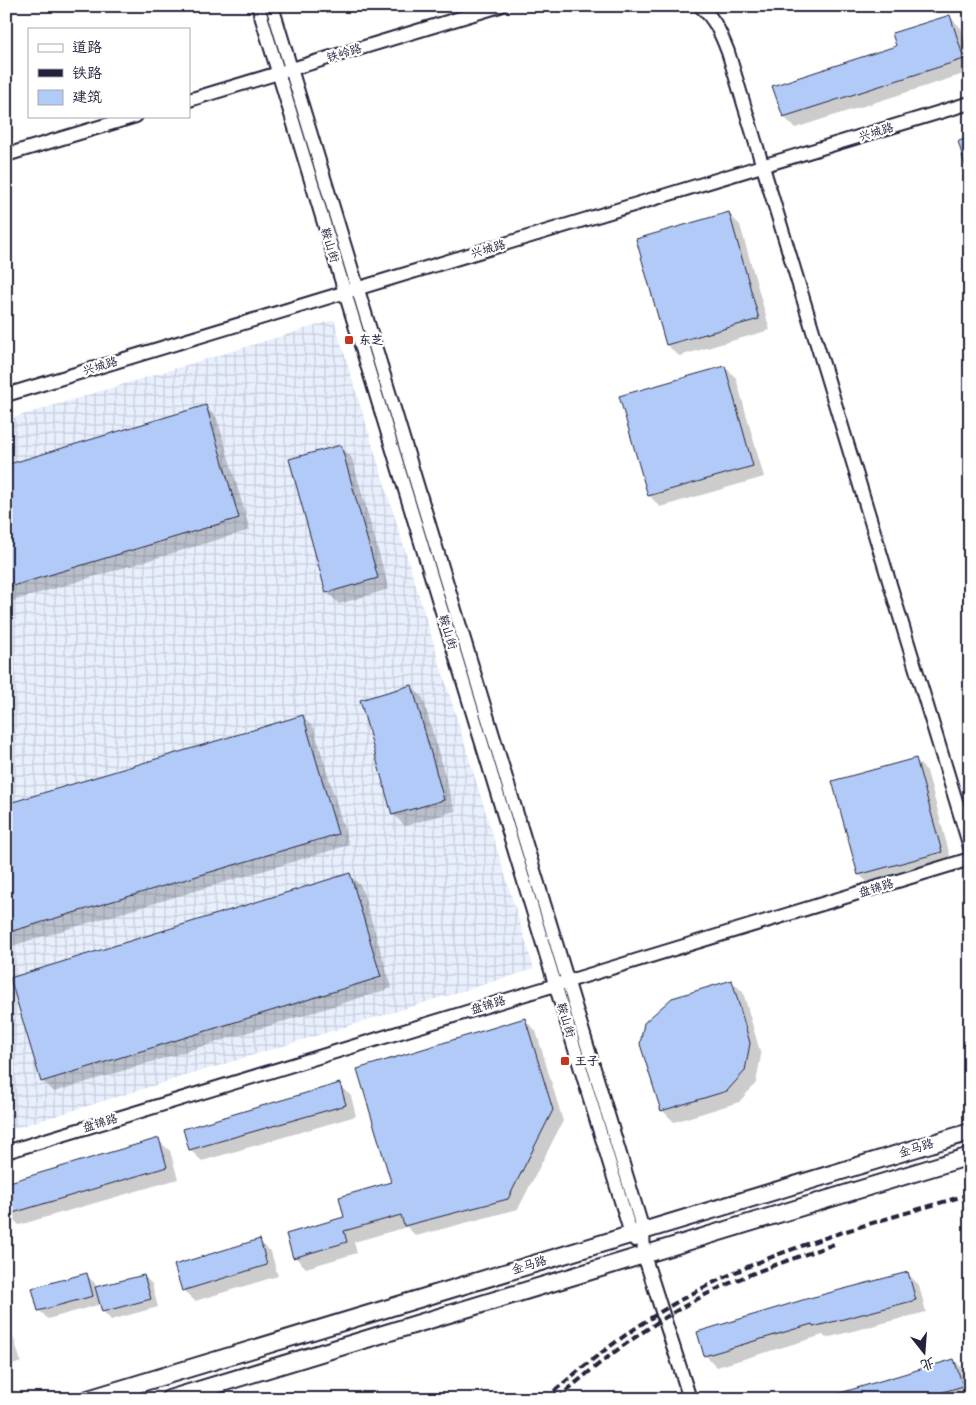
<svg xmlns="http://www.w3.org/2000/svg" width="976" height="1405" viewBox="0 0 976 1405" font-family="Mali,'LXGW WenKai TC',sans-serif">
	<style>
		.industrial { fill: url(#industrial-grid) }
		.shadow { fill: #0003 }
		.building { fill: #b1caf7; stroke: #22223b }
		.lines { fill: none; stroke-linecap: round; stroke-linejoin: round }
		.minor-casing { stroke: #22223b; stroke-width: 16 }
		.major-casing { stroke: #22223b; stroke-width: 20 }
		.minor { stroke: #fff; stroke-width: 12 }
		.major { stroke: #fff; stroke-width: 16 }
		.rail { stroke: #22223b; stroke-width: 4; stroke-dasharray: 8 4; stroke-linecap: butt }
		.poi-dot { fill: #c8321e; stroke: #fff; stroke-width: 2 }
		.labels { text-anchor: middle; stroke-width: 4.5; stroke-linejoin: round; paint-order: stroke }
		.street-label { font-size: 12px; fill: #22223b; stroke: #fff }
		.poi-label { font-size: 12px; font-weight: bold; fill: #22223b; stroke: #fff; text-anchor: start }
	</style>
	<defs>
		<pattern id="industrial-grid" width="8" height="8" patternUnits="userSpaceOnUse" patternTransform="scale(1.25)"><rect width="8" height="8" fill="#e8effd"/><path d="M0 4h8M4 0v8" fill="none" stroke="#c7cdda"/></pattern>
	</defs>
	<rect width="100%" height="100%" fill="#fff"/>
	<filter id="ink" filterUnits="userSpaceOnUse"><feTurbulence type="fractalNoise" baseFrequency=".02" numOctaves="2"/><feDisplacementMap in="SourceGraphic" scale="10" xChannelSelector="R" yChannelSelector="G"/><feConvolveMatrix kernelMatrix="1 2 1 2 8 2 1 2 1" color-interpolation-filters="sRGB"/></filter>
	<g filter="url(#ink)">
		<polygon class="industrial" points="334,320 534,969 6,1131 6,420"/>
		<g class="shadow">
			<polygon points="949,16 961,28 970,56 970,72 795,128 784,117"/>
			<polygon points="729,214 740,225 770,330 679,356 667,345 637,240"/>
			<polygon points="725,367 736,378 764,477 660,507 649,495"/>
			<polygon points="205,406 217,418 250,530 6,603 6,466"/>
			<polygon points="340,446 352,458 389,589 339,604 327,592"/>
			<polygon points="412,687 423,698 455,811 405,826 393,814"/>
			<polygon points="302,717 314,728 349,845 11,946 6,941 6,805"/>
			<polygon points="915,759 927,771 952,863 871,886 860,875 834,782"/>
			<polygon points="349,875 361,886 392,988 54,1092 43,1081"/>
			<polygon points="731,981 743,992 761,1055 756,1083 739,1102 674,1122 663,1111 642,1044"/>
			<polygon points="525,1020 536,1031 563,1121 518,1209 416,1236 407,1227 354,1242 357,1253 306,1268 295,1257 392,1183"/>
			<polygon points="339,1084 351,1096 356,1116 202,1161 190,1150"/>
			<polygon points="158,1140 170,1151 178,1179 19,1225 7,1214"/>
			<polygon points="259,1241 271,1252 278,1276 195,1301 183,1290"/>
			<polygon points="908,1274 919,1285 926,1312 826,1338 823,1335 717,1367 705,1355"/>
			<polygon points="86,1275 95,1283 96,1289 144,1276 152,1284 158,1307 111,1320 103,1311 101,1304 48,1319 39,1310"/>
			<polygon points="6,1313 21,1362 6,1367"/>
			<polygon points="954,1360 966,1372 970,1386 970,1398 838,1399"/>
			<polygon points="641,1392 648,1399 636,1399"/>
		</g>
		<g class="building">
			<polygon points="950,15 964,59 783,117 772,86 896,46 892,33"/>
			<polygon points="970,138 970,171 967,172 958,141"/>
			<polygon points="729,212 759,319 666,345 636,239"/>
			<polygon points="725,366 753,466 648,496 619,396"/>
			<polygon points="206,405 239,518 6,588 6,465"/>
			<polygon points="341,445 378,578 326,593 289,459"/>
			<polygon points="412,685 444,800 392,815 360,700"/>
			<polygon points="303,715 338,834 6,933 6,804"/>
			<polygon points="916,758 942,852 858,875 832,781"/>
			<polygon points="350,873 381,977 41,1082 10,978"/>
			<polygon points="732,980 750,1043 745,1071 727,1091 661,1111 640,1044 644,1023 672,998"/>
			<polygon points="525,1018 553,1110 508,1199 404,1226 401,1215 344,1231 347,1242 293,1258 286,1234 344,1217 339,1197 391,1182 357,1069"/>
			<polygon points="340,1083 346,1105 189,1150 183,1129"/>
			<polygon points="159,1138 167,1167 6,1215 6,1183"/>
			<polygon points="260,1239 267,1265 182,1291 174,1265"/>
			<polygon points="908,1272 916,1300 813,1327 812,1324 704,1356 697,1332 806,1299"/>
			<polygon points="87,1273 93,1296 38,1311 32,1288"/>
			<polygon points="144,1275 151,1299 102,1312 95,1287"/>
			<polygon points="954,1359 963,1386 920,1399 831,1399 830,1396"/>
		</g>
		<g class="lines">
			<g class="minor-casing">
				<g id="minor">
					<polyline points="258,6 631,1234 635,1240"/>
					<polyline points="272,6 643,1230 644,1255 690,1399"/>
					<path d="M 700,6 C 715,19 721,34 728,52 L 970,847"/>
					<polyline points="189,100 500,6"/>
					<polyline points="6,155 136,116"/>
					<polyline points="6,395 970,103"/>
					<polyline points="6,1152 970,859"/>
				</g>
			</g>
			<g class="major-casing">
				<g id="major">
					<polyline points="88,1399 970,1132"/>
					<polyline points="169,1399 970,1156"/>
				</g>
			</g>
			<use href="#minor" class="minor"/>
			<use href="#major" class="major"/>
			<g class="rail">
				<path d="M 545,1399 C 592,1358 643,1319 699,1290 C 781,1246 881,1221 970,1194"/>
				<path d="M 557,1399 C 601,1360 651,1323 703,1296 C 745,1274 790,1260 834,1244"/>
			</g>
		</g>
	</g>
	<g class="poi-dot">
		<rect x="344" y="335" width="10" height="10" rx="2.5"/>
		<rect x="560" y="1056" width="10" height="10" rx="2.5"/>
	</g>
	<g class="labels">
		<g class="street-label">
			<text transform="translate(344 53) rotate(-17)" y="4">铁岭路</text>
			<text transform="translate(876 132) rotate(-17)" y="4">兴城路</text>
			<text transform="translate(330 245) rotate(73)" y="4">鞍山街</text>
			<text transform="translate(488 249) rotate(-17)" y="4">兴城路</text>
			<text transform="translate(100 366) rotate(-17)" y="4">兴城路</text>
			<text transform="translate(448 632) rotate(73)" y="4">鞍山街</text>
			<text transform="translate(876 888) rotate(-17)" y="4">盘锦路</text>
			<text transform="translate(488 1005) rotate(-17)" y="4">盘锦路</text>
			<text transform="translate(566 1020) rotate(73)" y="4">鞍山街</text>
			<text transform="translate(100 1123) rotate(-17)" y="4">盘锦路</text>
			<text transform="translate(916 1148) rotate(-17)" y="4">金马路</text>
			<text transform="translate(529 1265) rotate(-17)" y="4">金马路</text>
		</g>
		<g class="poi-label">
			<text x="359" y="344">东芝</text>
			<text x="575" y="1065">王子</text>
		</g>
	</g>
	<rect width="976" height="1405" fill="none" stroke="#fff" stroke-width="25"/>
	<rect x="12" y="12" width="951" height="1380" fill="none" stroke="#22223b" stroke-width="2" filter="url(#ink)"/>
	<rect x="28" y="28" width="162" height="90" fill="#ffffff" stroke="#a7a7b1"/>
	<rect x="38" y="44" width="25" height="8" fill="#ffffff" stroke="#a7a7b1"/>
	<text x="72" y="52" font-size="15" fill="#22223b">道路</text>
	<rect x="38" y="69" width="25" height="8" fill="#22223b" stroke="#a7a7b1"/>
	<text x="72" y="78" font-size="15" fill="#22223b">铁路</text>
	<rect x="38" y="90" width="25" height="15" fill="#b1caf7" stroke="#a7a7b1"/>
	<text x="72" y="102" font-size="15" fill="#22223b">建筑</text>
	<g transform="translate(924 1352) rotate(163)" stroke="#ffffff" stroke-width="4" paint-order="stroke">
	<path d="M0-4L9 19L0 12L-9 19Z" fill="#22223b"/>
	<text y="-8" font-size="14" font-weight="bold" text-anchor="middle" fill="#22223b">北</text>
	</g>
</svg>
